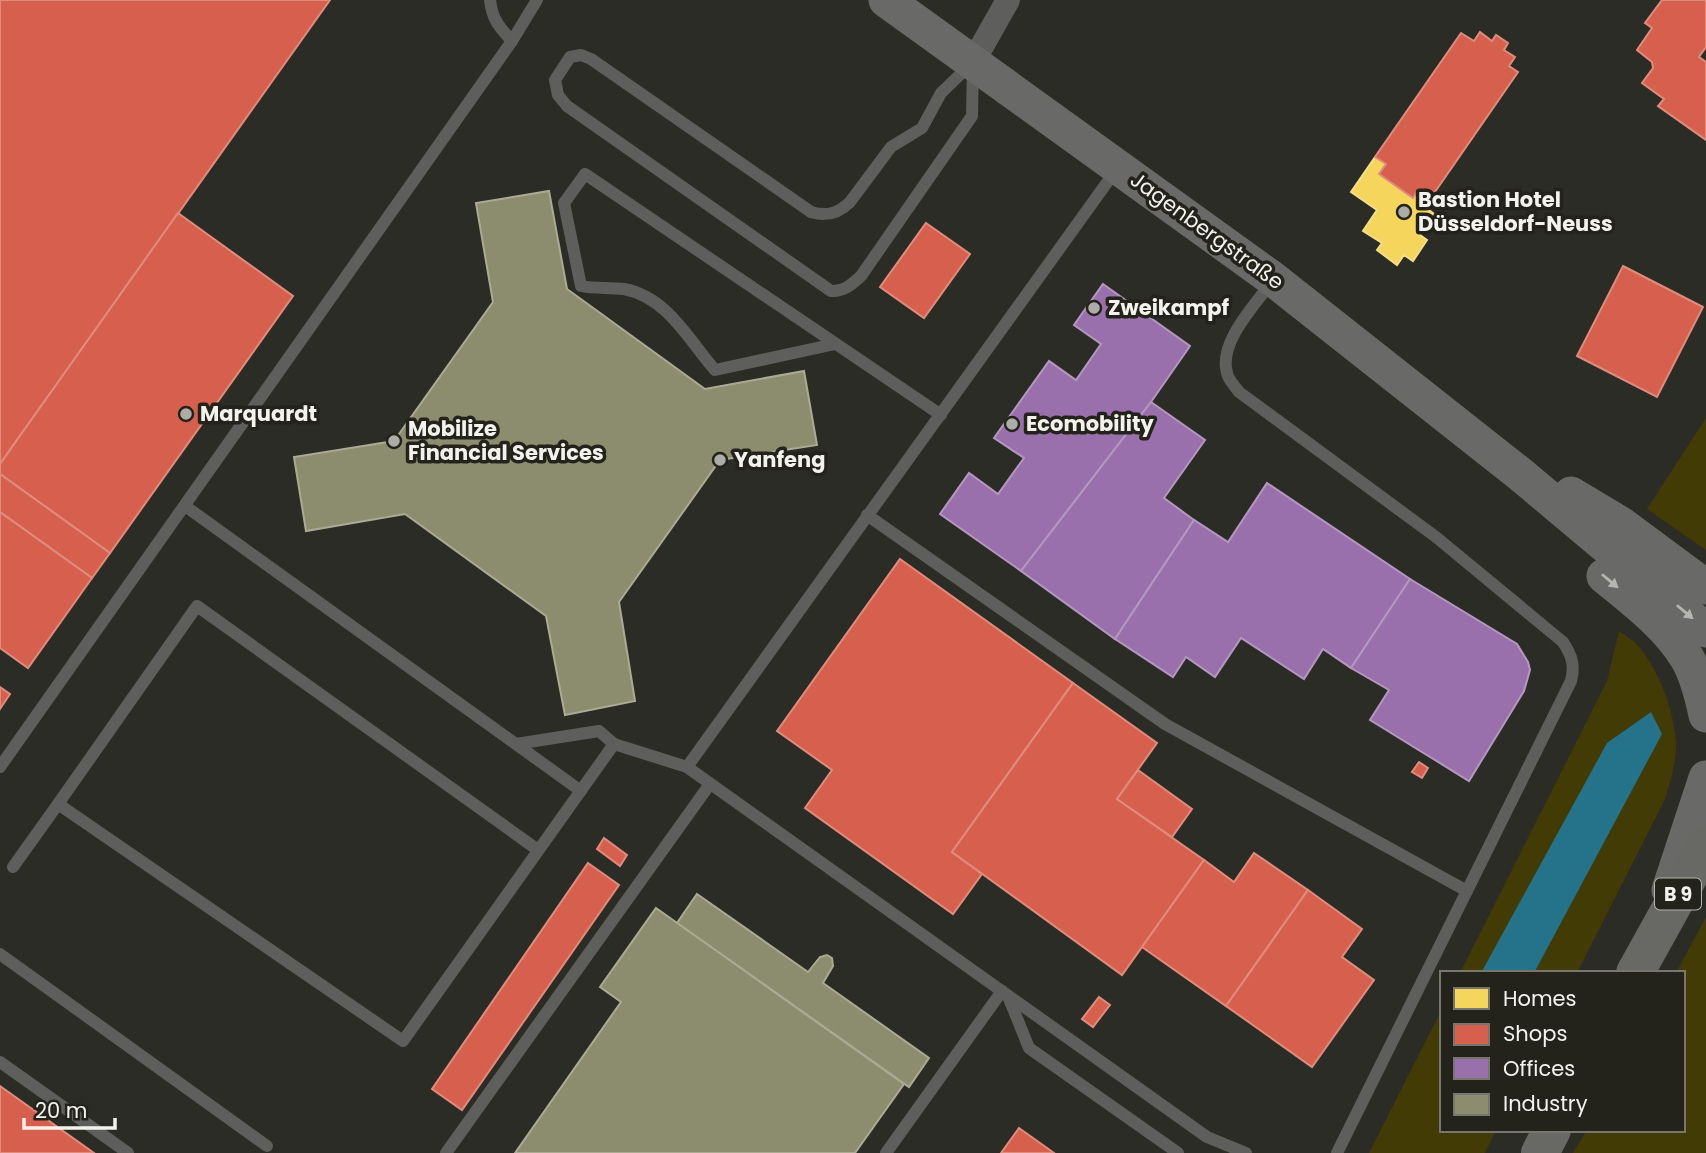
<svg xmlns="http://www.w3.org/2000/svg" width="1706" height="1153" viewBox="0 0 1706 1153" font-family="Poppins,sans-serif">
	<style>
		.green { fill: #423b05 }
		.water { fill: #24738a }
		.homes { fill: #f6d55c; stroke: #f5de88; stroke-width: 2 }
		.shops { fill: #d6604d; stroke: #df8c7d; stroke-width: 2 }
		.offices { fill: #9970ab; stroke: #b497bf; stroke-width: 2 }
		.industry { fill: #8c8c6e; stroke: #abab94; stroke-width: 2 }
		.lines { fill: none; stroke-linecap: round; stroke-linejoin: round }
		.lane { stroke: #5e5e5d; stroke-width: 12 }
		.street { stroke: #5e5e5d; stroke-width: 24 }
		.secondary { stroke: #696967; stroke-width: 35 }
		.primary { stroke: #686864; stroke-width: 38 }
		.oneway { fill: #b5b4b1 }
		.poi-dot { fill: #adada8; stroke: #24231b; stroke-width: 2.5 }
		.labels { text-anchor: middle; stroke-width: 7; stroke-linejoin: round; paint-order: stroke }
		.shield { fill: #24231b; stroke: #b5b4ae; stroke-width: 2 }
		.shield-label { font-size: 19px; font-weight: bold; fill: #f3f2ed }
		.poi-label { font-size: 21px; font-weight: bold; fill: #f3f2ed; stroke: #24231b; text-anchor: start }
		.street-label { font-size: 21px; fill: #f3f2ed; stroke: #24231b }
	</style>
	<rect width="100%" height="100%" fill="#2c2c27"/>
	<g class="green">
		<polygon points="1706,418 1706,550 1647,509"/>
		<path d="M 1619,631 C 1626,636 1635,641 1640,648 C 1660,673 1673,709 1676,740 C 1677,759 1671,780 1665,799 L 1577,973 L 1460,973 L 1607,681 Z"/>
		<polygon points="1706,917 1706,1153 1573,1153 1587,1130 1683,1130 1683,973 1676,973"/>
		<polygon points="1442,1009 1442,1130 1496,1130 1485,1153 1369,1153"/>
	</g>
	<polygon class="water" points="1651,712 1662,734 1534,973 1481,973 1607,743"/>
	<polygon class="homes" points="1375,157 1386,164 1379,174 1413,198 1418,190 1430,199 1425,207 1434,214 1420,235 1427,240 1413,261 1404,255 1397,265 1377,250 1382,243 1363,231 1377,210 1351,192"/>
	<g class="shops">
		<polygon points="0,0 330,0 0,464"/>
		<polygon points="1662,0 1706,0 1706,47 1699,57 1706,62 1706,140 1658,106 1664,99 1642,83 1653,68 1652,62 1637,50 1652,28 1645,23"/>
		<polygon points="1480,32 1492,41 1496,35 1508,43 1504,50 1515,57 1509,66 1518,72 1430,199 1418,190 1413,198 1379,174 1386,164 1375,157 1461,33 1474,41"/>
		<polygon points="178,213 293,296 110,553 0,474 0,464"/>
		<polygon points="926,223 970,254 924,318 880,287"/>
		<polygon points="1623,266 1703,307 1657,397 1577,356"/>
		<polygon points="0,474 110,553 92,578 0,512"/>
		<polygon points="0,512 92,578 28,668 0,648"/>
		<polygon points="900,559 1073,683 952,852 982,874 953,914 805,808 832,770 777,731"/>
		<polygon points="1073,683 1157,743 1117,799 1204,860 1122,975 952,852"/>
		<polygon points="0,687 10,694 0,709"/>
		<polygon points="1419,762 1428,768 1422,778 1412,772"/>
		<polygon points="1138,770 1192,809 1172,837 1117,799"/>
		<polygon points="604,838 627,855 620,866 597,849"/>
		<polygon points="1254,853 1308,890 1226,1006 1142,947 1204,860 1234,882"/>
		<polygon points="588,863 619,885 462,1110 432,1089"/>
		<polygon points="1308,890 1362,929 1342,957 1374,980 1312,1067 1226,1006"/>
		<polygon points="1099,997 1110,1005 1093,1027 1082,1019"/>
		<polygon points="0,1086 94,1153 0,1153"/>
		<polygon points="1019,1128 1054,1153 1001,1153"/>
	</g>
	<g class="offices">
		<polygon points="1103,284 1190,346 1151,402 1021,571 940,514 969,473 998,494 1024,458 994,438 1049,361 1076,380 1101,344 1074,325"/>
		<polygon points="1151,402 1205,440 1164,498 1194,520 1115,639 1021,571"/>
		<polygon points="1267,483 1410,579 1351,668 1323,649 1304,679 1241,638 1215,677 1186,657 1173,677 1115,639 1194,520 1228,542"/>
		<polygon points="1410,579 1517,644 1528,662 1530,670 1524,691 1469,781 1370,720 1389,690 1351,668"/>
	</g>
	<g class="industry">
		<polygon points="549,191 567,289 705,389 804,371 817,445 720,460 619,602 635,701 565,715 546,616 405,514 306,531 294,457 394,441 493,302 476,203"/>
		<polygon points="697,894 808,972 820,957 827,955 832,958 833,966 823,983 929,1058 909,1087 677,923"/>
		<polygon points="656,908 904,1084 855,1153 515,1153 621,1002 600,987"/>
	</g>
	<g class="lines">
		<g class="lane">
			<path d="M 490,0 C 492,19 499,27 512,41"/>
			<path d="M 581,55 L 591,59 L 811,212 C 827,217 839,213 850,202 L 891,147 L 922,128 L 941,93 L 973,62 L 972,116 L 861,276 C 852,284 844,292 831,291 L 567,106 L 558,95 L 555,80 L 570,57 Z"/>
			<path d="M 1273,280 C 1256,304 1218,342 1227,373 C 1228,380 1235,386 1239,392 L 1436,537 L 1563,642 C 1572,656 1575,665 1571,681 L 1337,1153"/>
			<path d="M 835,344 L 715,370 C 688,339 667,297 624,289 C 610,287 595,289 581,286 L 564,203 L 585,174 L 941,415"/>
			<polyline points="185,506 581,791"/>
			<polyline points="867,515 1165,724 1467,891"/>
			<polyline points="516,744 599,731 614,744"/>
			<polyline points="0,767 512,41 537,0"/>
			<polyline points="687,767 1116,170"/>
			<polyline points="538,850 197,606 58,804 403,1041 614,744 687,767 1207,1137 1246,1153"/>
			<polyline points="13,867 58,804"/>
			<polyline points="0,954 267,1146"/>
			<polyline points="1008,996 1029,1048 1178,1153"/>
			<polyline points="0,1062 128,1153"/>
			<polyline points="446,1153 710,784"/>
			<polyline points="886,1153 1002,991"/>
		</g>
		<polyline class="street" points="973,62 1008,0"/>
		<g class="secondary">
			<polyline points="886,0 1273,279 1520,474 1706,630"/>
			<polyline points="1571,494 1621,524 1706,587"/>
			<path d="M 1604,576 C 1633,600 1666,624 1687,658 C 1697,675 1702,696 1706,715"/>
			<polyline points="1669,890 1706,778"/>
		</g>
		<g class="primary">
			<polyline points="1635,973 1706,845"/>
			<polyline points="1540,1153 1552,1130"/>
		</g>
	</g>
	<defs><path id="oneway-solid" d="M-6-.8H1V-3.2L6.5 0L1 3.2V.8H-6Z" transform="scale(1.75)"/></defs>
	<g class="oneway">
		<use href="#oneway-solid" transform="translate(1610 581) rotate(40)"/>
		<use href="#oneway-solid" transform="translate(1685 612) rotate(40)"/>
	</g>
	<g class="poi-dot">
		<circle cx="1404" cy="212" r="7"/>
		<circle cx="1094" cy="308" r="7"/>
		<circle cx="186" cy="414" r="7"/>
		<circle cx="1012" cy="424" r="7"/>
		<circle cx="394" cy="441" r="7"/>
		<circle cx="720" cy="460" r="7"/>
	</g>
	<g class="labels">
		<rect class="shield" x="1655" y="878.5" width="46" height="31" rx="5"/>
		<g class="shield-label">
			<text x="1678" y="901">B 9</text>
		</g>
		<g class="poi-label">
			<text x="1418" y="207">Bastion Hotel<tspan x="1418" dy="24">Düsseldorf-Neuss</tspan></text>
			<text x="1108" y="315">Zweikampf</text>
			<text x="200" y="421">Marquardt</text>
			<text x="1026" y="431">Ecomobility</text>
			<text x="408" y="436">Mobilize<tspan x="408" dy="24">Financial Services</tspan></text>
			<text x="734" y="467">Yanfeng</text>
		</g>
		<g class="street-label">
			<text transform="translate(1207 231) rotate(36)" y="7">Jagenbergstraße</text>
		</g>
	</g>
	<rect x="1440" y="971" width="245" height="161" fill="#24231b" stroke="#77766f" stroke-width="2"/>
	<rect x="1454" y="988" width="35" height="21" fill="#f6d55c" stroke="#77766f" stroke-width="2"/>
	<text x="1503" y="1006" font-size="21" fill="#f3f2ed">Homes</text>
	<rect x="1454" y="1024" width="35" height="21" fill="#d6604d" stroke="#77766f" stroke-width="2"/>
	<text x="1503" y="1041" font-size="21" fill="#f3f2ed">Shops</text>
	<rect x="1454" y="1058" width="35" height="21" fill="#9970ab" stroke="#77766f" stroke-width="2"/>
	<text x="1503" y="1076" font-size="21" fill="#f3f2ed">Offices</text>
	<rect x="1454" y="1094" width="35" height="21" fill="#8c8c6e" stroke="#77766f" stroke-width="2"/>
	<text x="1503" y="1111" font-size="21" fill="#f3f2ed">Industry</text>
	<path d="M24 1118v10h91v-10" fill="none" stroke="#f3f2ed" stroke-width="3.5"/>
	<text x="35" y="1118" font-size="21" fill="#f3f2ed" stroke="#24231b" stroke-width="5" paint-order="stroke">20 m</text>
</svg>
